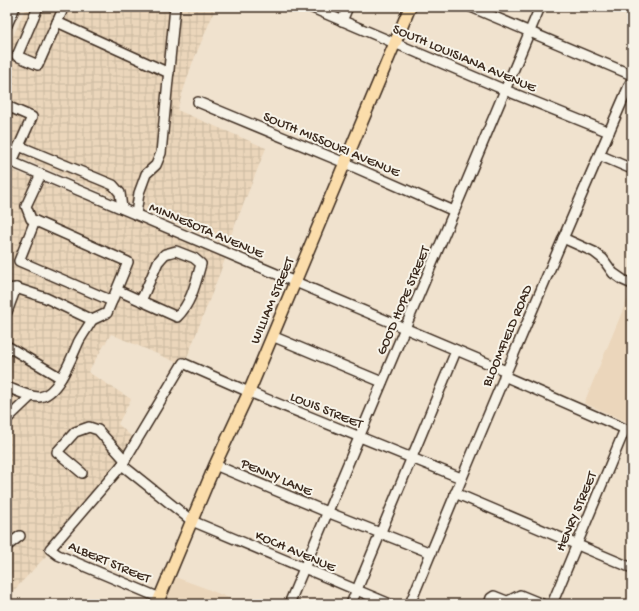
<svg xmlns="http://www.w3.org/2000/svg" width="639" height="611" viewBox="0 0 639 611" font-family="'Gochi Hand',sans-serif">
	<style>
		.built { fill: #ebd6bb }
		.industrial { fill: url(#industrial-grid) }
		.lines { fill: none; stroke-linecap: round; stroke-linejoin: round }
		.minor-casing { stroke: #3b2a1e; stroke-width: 12 }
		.major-casing { stroke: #3b2a1e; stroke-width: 14 }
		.minor { stroke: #f7f3e8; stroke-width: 9 }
		.major { stroke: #fbddab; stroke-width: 11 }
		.labels { text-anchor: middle; stroke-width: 4; stroke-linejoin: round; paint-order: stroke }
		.street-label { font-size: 14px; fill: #3b2a1e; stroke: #f7f3e8 }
	</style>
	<defs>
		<pattern id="industrial-grid" width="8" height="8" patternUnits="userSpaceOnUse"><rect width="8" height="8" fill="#ebd6bb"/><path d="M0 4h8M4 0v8" fill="none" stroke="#cab8a0"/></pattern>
	</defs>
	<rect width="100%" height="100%" fill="#f0e2ce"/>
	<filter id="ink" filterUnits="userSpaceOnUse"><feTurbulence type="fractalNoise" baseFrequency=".025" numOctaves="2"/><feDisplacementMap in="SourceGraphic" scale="8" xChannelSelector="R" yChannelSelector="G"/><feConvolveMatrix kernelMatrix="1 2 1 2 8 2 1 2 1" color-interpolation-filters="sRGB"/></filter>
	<g filter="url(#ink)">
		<g class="built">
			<polygon points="630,293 632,294 632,424 584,403"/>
			<polygon points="175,577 205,588 243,604 165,604"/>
		</g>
		<g class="industrial">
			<polygon points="26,7 216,7 192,64 177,110 266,148 227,245 7,152 7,50"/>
			<polygon points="7,168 226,257 186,360 178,363 111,334 88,372 131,399 118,424 134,439 100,484 47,549 46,556 18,586 7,597"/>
		</g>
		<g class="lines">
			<g class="minor-casing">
				<g id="minor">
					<polyline points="38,7 17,56 38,65 63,9"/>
					<polyline points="310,7 505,90 609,132"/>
					<polyline points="471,7 632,75"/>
					<polyline points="342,21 348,7"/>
					<polyline points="57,22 169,73"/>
					<polyline points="7,25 15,7"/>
					<polyline points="198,102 345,163 454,211"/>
					<polyline points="7,106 32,117 19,146"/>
					<polyline points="599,155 632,169"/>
					<polyline points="7,160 506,371"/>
					<polyline points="12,162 19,146 113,185 120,193 122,208"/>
					<polyline points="41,174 26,206 31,219 128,262 107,313 92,320"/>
					<polyline points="136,214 139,193 146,174 156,165 161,153 175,7"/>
					<polyline points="35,221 19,261 112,301"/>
					<polyline points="563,238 594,252 603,259 613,273 623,280 632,284"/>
					<path d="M 7,289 L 16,288 L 46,298 L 92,320 C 88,327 83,334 79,341 C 72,356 58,396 39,397 C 29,397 17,391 7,387"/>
					<path d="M 117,290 L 177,317 C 191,304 196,282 201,264 L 194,258 L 176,251 L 165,254 L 158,262 L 141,301"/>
					<polyline points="7,312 16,288"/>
					<polyline points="272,336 382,382"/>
					<polyline points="7,346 61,378"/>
					<polyline points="504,376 632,432"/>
					<polyline points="7,419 31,396"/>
					<polyline points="122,465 192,521 390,604"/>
					<polyline points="215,465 327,512 431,553"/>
					<polyline points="82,473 57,452 75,432 89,427 98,430 125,460"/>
					<polyline points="455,493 632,568"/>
					<polyline points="7,546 20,536"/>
					<polyline points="160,598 58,555 50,549 122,465 183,363 249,392 461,478"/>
					<polyline points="289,604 540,7"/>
					<polyline points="351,604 456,351"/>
					<path d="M 410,604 C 482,428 556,253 632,79"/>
					<polyline points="489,604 491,598 494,596 509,602"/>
					<polyline points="508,604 510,600 520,595 542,604"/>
					<polyline points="552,604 625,429"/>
				</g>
			</g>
			<g class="major-casing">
				<polyline id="major" points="157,604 215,465 249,392 410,7"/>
			</g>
			<use href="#minor" class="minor"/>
			<use href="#major" class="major"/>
		</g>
	</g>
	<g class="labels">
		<g class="street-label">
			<text transform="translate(465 57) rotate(23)" y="5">SOUTH LOUISIANA AVENUE</text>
			<text transform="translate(332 143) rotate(23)" y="5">SOUTH MISSOURI AVENUE</text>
			<text transform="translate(207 229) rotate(23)" y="5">MINNESOTA AVENUE</text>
			<text transform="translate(271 300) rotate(-67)" y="5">WILLIAM STREET</text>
			<text transform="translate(402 300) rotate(-67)" y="5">GOOD HOPE STREET</text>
			<text transform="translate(506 335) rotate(-67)" y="5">BLOOMFIELD ROAD</text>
			<text transform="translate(327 409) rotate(22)" y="5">LOUIS STREET</text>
			<text transform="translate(277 476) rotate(23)" y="5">PENNY LANE</text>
			<text transform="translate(575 511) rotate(-67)" y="5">HENRY STREET</text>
			<text transform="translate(296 550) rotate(23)" y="5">KOCH AVENUE</text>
			<text transform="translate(110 561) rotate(23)" y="5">ALBERT STREET</text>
		</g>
	</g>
	<rect width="639" height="611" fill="none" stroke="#f7f3e8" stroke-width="24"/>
	<rect x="12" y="12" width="615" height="587" fill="none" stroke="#3b2a1e" stroke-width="1.5" filter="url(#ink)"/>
</svg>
